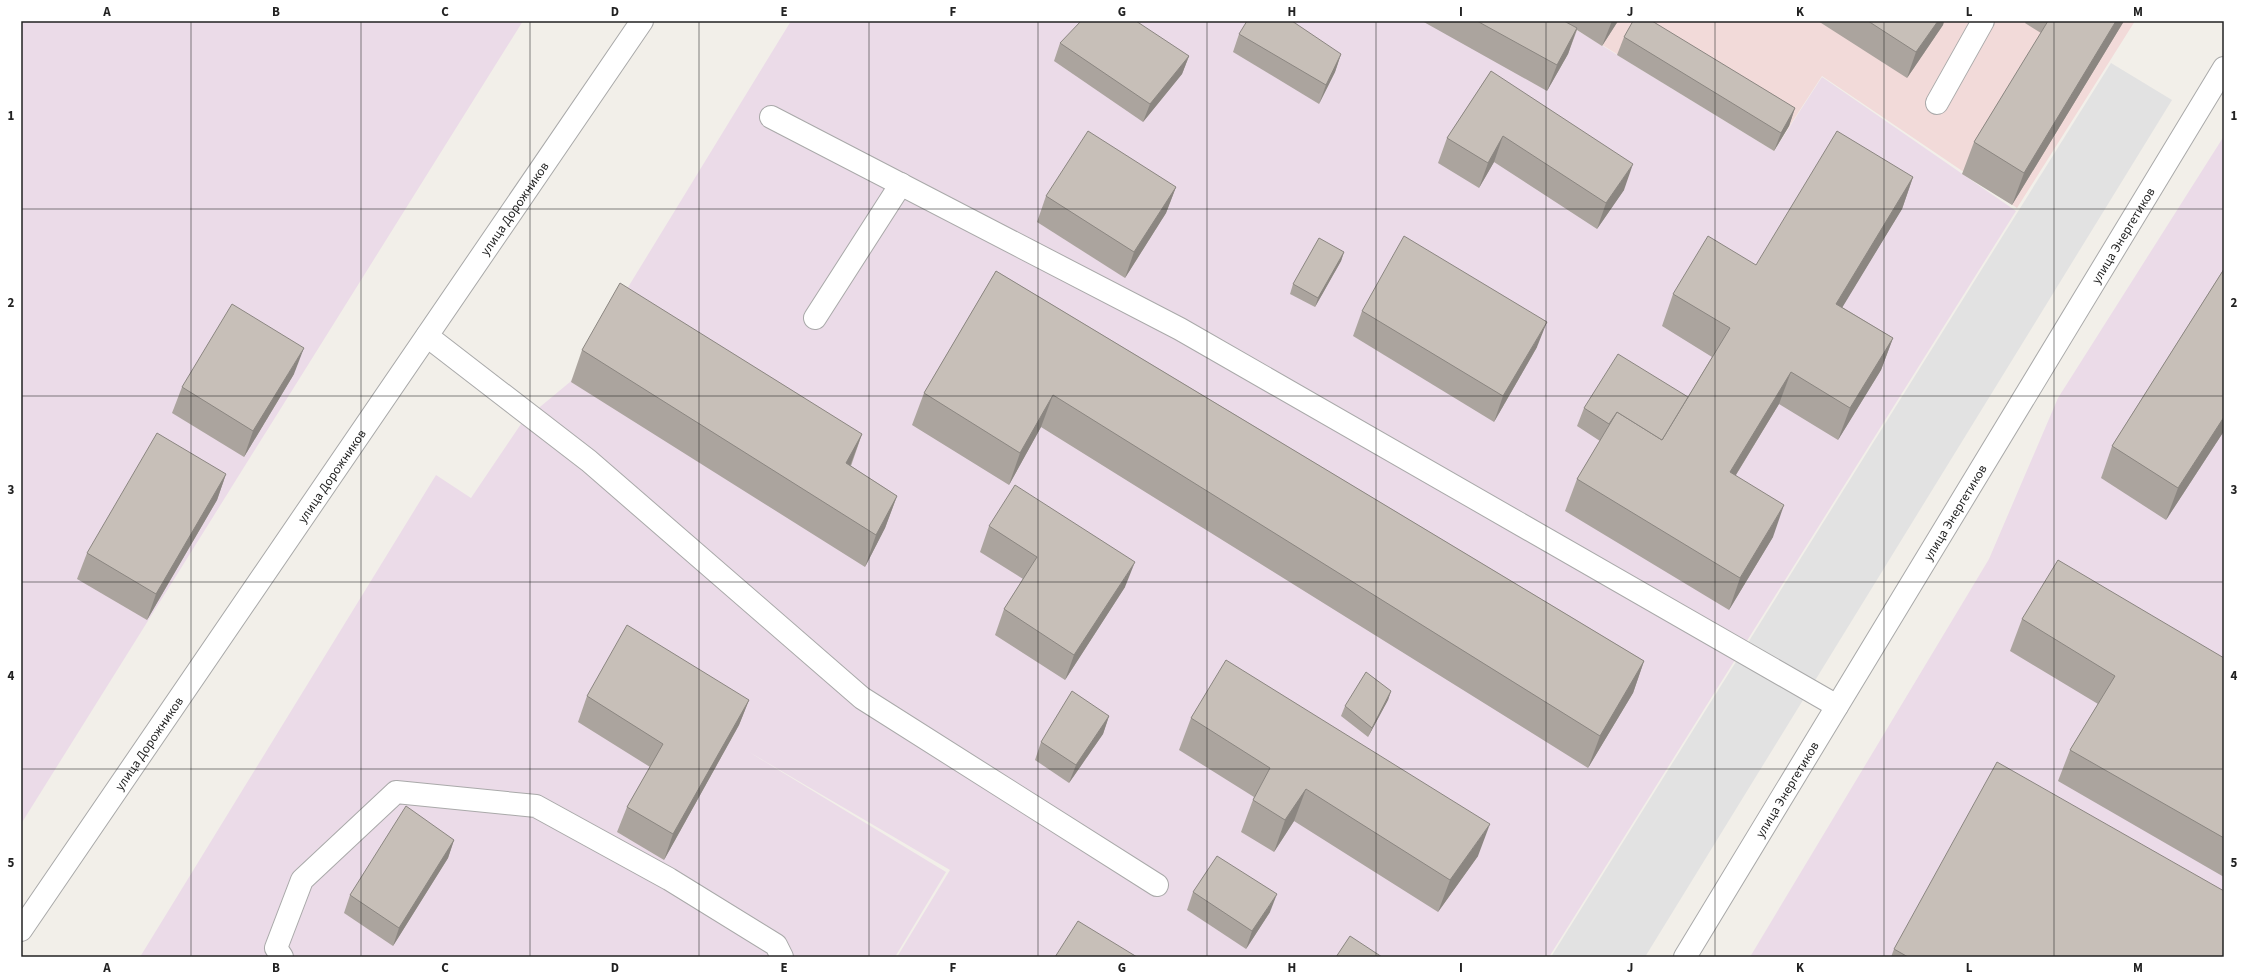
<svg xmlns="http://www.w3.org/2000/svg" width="2245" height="978" viewBox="0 0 2245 978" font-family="'Source Sans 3',sans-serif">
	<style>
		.commercial { fill: #f2dad9 }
		.industrial { fill: #ebdbe8 }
		.parking { fill: #e2e2e2 }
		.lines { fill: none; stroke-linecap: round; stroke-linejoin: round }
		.service-casing { stroke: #a9a9a9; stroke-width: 24 }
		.minor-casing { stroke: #a9a9a9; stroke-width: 24 }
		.service { stroke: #fff; stroke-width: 22 }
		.minor { stroke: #fff; stroke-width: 22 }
		.wall { fill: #aba49e }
		.shaded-wall { fill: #8b8681 }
		.building { fill: #c7bfb8; stroke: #8b8681 }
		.grid { fill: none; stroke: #222; stroke-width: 1; stroke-opacity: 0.55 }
		.labels { text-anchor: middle; stroke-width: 4; stroke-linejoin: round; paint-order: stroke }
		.street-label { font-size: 13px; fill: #222; stroke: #fff }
		.neatline { fill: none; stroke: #222; stroke-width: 1.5 }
		.grid-label { font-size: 13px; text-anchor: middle; font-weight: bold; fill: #222 }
	</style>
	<rect width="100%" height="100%" fill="#f2efe9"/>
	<polygon class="commercial" points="1563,21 2135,21 2017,208 1822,76 1774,150"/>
	<g class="industrial">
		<polygon points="21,21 523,21 21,824"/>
		<polygon points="791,21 1562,21 1774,151 1822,77 2016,211 1549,957 897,957 950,870 749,752 946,872 895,957 140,957 436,475 471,498 523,421 570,382"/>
		<polygon points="2224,136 2224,957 1750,957 1989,559 2058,398"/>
	</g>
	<polygon class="parking" points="2111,63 2172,100 1645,957 1551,957"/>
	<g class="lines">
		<g class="service-casing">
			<g id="service">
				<polyline points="1937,103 1983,21"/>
				<polyline points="771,117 1180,329 1837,706"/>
				<polyline points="815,318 901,184"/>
				<polyline points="427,336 589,461 862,698 1157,885"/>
				<polyline points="282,957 276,948 302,880 396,792 536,806 669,879 776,945 782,957"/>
			</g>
		</g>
		<g class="minor-casing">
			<g id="minor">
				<path id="s1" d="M 21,930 L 642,21"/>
				<path id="s2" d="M 1685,957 L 2224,68"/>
			</g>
		</g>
		<use href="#service" class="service"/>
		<use href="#minor" class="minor"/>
	</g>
	<g class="wall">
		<polygon points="1422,21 1618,21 1602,46 1577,30 1568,54 1547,91"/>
		<polygon points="1818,21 1944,21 1943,25 1907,78"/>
		<polygon points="2026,21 2124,21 2012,205 1962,174 1974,142 2041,33 2025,23"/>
		<polygon points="1239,34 1341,54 1335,72 1319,104 1233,52"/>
		<polygon points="1624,37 1795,108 1789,126 1774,151 1617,55"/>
		<polygon points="1060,43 1189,56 1182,74 1143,122 1054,61"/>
		<polygon points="1491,71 1624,190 1597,229 1494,162 1479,188 1438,163 1447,138"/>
		<polygon points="1913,177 1902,209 1842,307 1893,338 1881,370 1838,440 1779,404 1736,475 1773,537 1729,610 1565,511 1577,479 1600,441 1577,426 1584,408 1688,397 1712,357 1662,326 1673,294 1756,265"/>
		<polygon points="1176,187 1166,213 1125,278 1037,222 1046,196"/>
		<polygon points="1344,252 1341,261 1315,307 1290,294 1293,284"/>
		<polygon points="2224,269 2224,431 2166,520 2101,478 2112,446"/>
		<polygon points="996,271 1644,661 1633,693 1588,768 1041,427 1009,485 912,425 924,393"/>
		<polygon points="1362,311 1537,347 1494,422 1353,336"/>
		<polygon points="582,350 862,434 851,466 897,496 885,528 865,567 571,382"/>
		<polygon points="294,374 244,457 172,413 182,387"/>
		<polygon points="226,474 217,500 147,620 77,579 87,553"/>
		<polygon points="989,526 1125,587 1065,680 995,635 1004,609 1023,579 980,552"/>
		<polygon points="2022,619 2224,658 2224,877 2058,781 2070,750 2098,704 2010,651"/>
		<polygon points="1391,691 1388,700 1368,737 1341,716 1345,706"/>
		<polygon points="587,696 749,700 739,725 664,860 617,832 627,807 650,767 578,722"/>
		<polygon points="1109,716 1103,734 1069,783 1035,760 1041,742"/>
		<polygon points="1191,718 1478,856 1438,912 1294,821 1274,852 1241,832 1254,797 1179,750"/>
		<polygon points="454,840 448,858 393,946 344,913 350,895"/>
		<polygon points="1193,892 1270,912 1246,949 1187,910"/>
		<polygon points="1894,949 2224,957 1891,957"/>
	</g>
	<g class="shaded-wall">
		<polygon points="1612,21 1618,21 1602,46"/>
		<polygon points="1938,21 1944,21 1943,25 1907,78 1916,52"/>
		<polygon points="2116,21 2124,21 2012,205 2024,173"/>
		<polygon points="1577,28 1568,54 1547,91 1557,65"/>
		<polygon points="1341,54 1335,72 1319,104 1326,85"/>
		<polygon points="1189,56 1182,74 1143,122 1150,104"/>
		<polygon points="1795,108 1789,126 1774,151 1781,133"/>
		<polygon points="1503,136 1494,162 1479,188 1488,163"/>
		<polygon points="1633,164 1624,190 1597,229 1606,203"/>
		<polygon points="1913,177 1902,209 1825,336 1836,304"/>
		<polygon points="1176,187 1166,213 1125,278 1134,252"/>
		<polygon points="1344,252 1341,261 1315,307 1318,298"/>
		<polygon points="1547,322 1537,347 1494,422 1503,396"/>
		<polygon points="1893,338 1881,370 1838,440 1850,408"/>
		<polygon points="304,348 294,374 244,457 253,431"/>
		<polygon points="1791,372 1779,404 1718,504 1730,472"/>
		<polygon points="1053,395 1041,427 1009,485 1020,453"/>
		<polygon points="2224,417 2224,431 2166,520 2178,488"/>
		<polygon points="862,434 850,466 846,463"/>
		<polygon points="226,474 217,500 147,620 156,594"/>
		<polygon points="897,496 885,528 865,567 876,535"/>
		<polygon points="1784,505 1773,537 1729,610 1740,578"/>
		<polygon points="1135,562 1125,587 1065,680 1074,655"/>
		<polygon points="1644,661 1633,693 1588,768 1600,736"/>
		<polygon points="1391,691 1388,700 1368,737 1372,728"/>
		<polygon points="749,700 739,725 664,860 673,834"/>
		<polygon points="1109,716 1103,734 1069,783 1076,765"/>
		<polygon points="1306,789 1294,821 1274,852 1285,820"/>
		<polygon points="1490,824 1478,856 1438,912 1450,880"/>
		<polygon points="454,840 448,858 393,946 399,928"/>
		<polygon points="1277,894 1270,912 1246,949 1252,931"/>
	</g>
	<g class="building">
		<polygon points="1081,21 1136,21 1189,56 1150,104 1060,43"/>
		<polygon points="1247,21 1292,21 1341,54 1326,85 1239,34"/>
		<polygon points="1477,21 1564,21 1577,28 1557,65"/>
		<polygon points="1633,21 1652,21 1795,108 1781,133 1624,37"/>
		<polygon points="1868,21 1938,21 1916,52"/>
		<polygon points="2048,21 2116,21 2024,173 1974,142"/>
		<polygon points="1491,71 1633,164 1606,203 1503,136 1488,163 1447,138"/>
		<polygon points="1088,131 1176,187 1134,252 1046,196"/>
		<polygon points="1837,131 1913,177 1836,304 1893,338 1850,408 1791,372 1730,472 1784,505 1740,578 1577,479 1617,412 1662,440 1730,328 1673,294 1708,236 1756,265"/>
		<polygon points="1404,236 1547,322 1503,396 1362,311"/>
		<polygon points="1319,238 1344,252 1318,298 1293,284"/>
		<polygon points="2224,269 2224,417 2178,488 2112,446"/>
		<polygon points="996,271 1644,661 1600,736 1053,395 1020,453 924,393"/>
		<polygon points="620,283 862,434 846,463 897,496 876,535 582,350"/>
		<polygon points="232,304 304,348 253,431 182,387"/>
		<polygon points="1618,354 1688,397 1662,440 1617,412 1609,424 1584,408"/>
		<polygon points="157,433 226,474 156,594 87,553"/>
		<polygon points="1015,485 1135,562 1074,655 1004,609 1037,557 989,526"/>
		<polygon points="2058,560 2224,658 2224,838 2070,750 2115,676 2022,619"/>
		<polygon points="627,625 749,700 673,834 627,807 663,744 587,696"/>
		<polygon points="1226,660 1490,824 1450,880 1306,789 1285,820 1253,800 1270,768 1191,718"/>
		<polygon points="1366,672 1391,691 1372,728 1345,706"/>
		<polygon points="1072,691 1109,716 1076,765 1041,742"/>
		<polygon points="1997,762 2224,891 2224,957 1908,957 1894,949"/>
		<polygon points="406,806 454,840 399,928 350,895"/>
		<polygon points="1217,856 1277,894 1252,931 1193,892"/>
		<polygon points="1078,921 1137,957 1055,957"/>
		<polygon points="1350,936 1382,957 1336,957"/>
	</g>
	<path class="grid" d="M 191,21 L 191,957M 361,21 L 361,957M 530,21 L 530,957M 699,21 L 699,957M 869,21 L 869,957M 1038,21 L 1038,957M 1207,21 L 1207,957M 1376,21 L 1376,957M 1546,21 L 1546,957M 1715,21 L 1715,957M 1884,21 L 1884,957M 2054,21 L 2054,957M 21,209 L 2224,209M 21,396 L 2224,396M 21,582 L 2224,582M 21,769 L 2224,769"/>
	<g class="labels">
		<g class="street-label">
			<text dy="5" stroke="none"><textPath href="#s1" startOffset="874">улица Дорожников</textPath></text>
			<text dy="5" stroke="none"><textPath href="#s2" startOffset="844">улица Энергетиков</textPath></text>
			<text dy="5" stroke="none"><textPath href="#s1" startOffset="550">улица Дорожников</textPath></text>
			<text dy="5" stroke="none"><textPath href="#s2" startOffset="520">улица Энергетиков</textPath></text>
			<text dy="5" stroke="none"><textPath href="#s1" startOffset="226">улица Дорожников</textPath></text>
			<text dy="5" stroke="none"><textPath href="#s2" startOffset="196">улица Энергетиков</textPath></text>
		</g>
	</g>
	<rect width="2245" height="978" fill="none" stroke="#ffffff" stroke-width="44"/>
	<rect x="22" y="22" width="2201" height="934" class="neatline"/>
	<g class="grid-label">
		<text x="107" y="16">A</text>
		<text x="276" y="16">B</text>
		<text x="445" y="16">C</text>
		<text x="615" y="16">D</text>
		<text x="784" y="16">E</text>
		<text x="953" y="16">F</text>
		<text x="1122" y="16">G</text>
		<text x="1292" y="16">H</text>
		<text x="1461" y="16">I</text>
		<text x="1630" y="16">J</text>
		<text x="1800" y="16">K</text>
		<text x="1969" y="16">L</text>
		<text x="2138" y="16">M</text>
		<text x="11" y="120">1</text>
		<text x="2234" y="120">1</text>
		<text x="11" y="307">2</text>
		<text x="2234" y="307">2</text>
		<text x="11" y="494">3</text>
		<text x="2234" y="494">3</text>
		<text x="11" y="680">4</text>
		<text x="2234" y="680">4</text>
		<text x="11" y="867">5</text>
		<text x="2234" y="867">5</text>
		<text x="107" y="972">A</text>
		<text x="276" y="972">B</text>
		<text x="445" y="972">C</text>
		<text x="615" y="972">D</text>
		<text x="784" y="972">E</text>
		<text x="953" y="972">F</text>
		<text x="1122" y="972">G</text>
		<text x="1292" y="972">H</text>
		<text x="1461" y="972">I</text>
		<text x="1630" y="972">J</text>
		<text x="1800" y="972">K</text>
		<text x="1969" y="972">L</text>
		<text x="2138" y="972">M</text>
	</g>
</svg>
